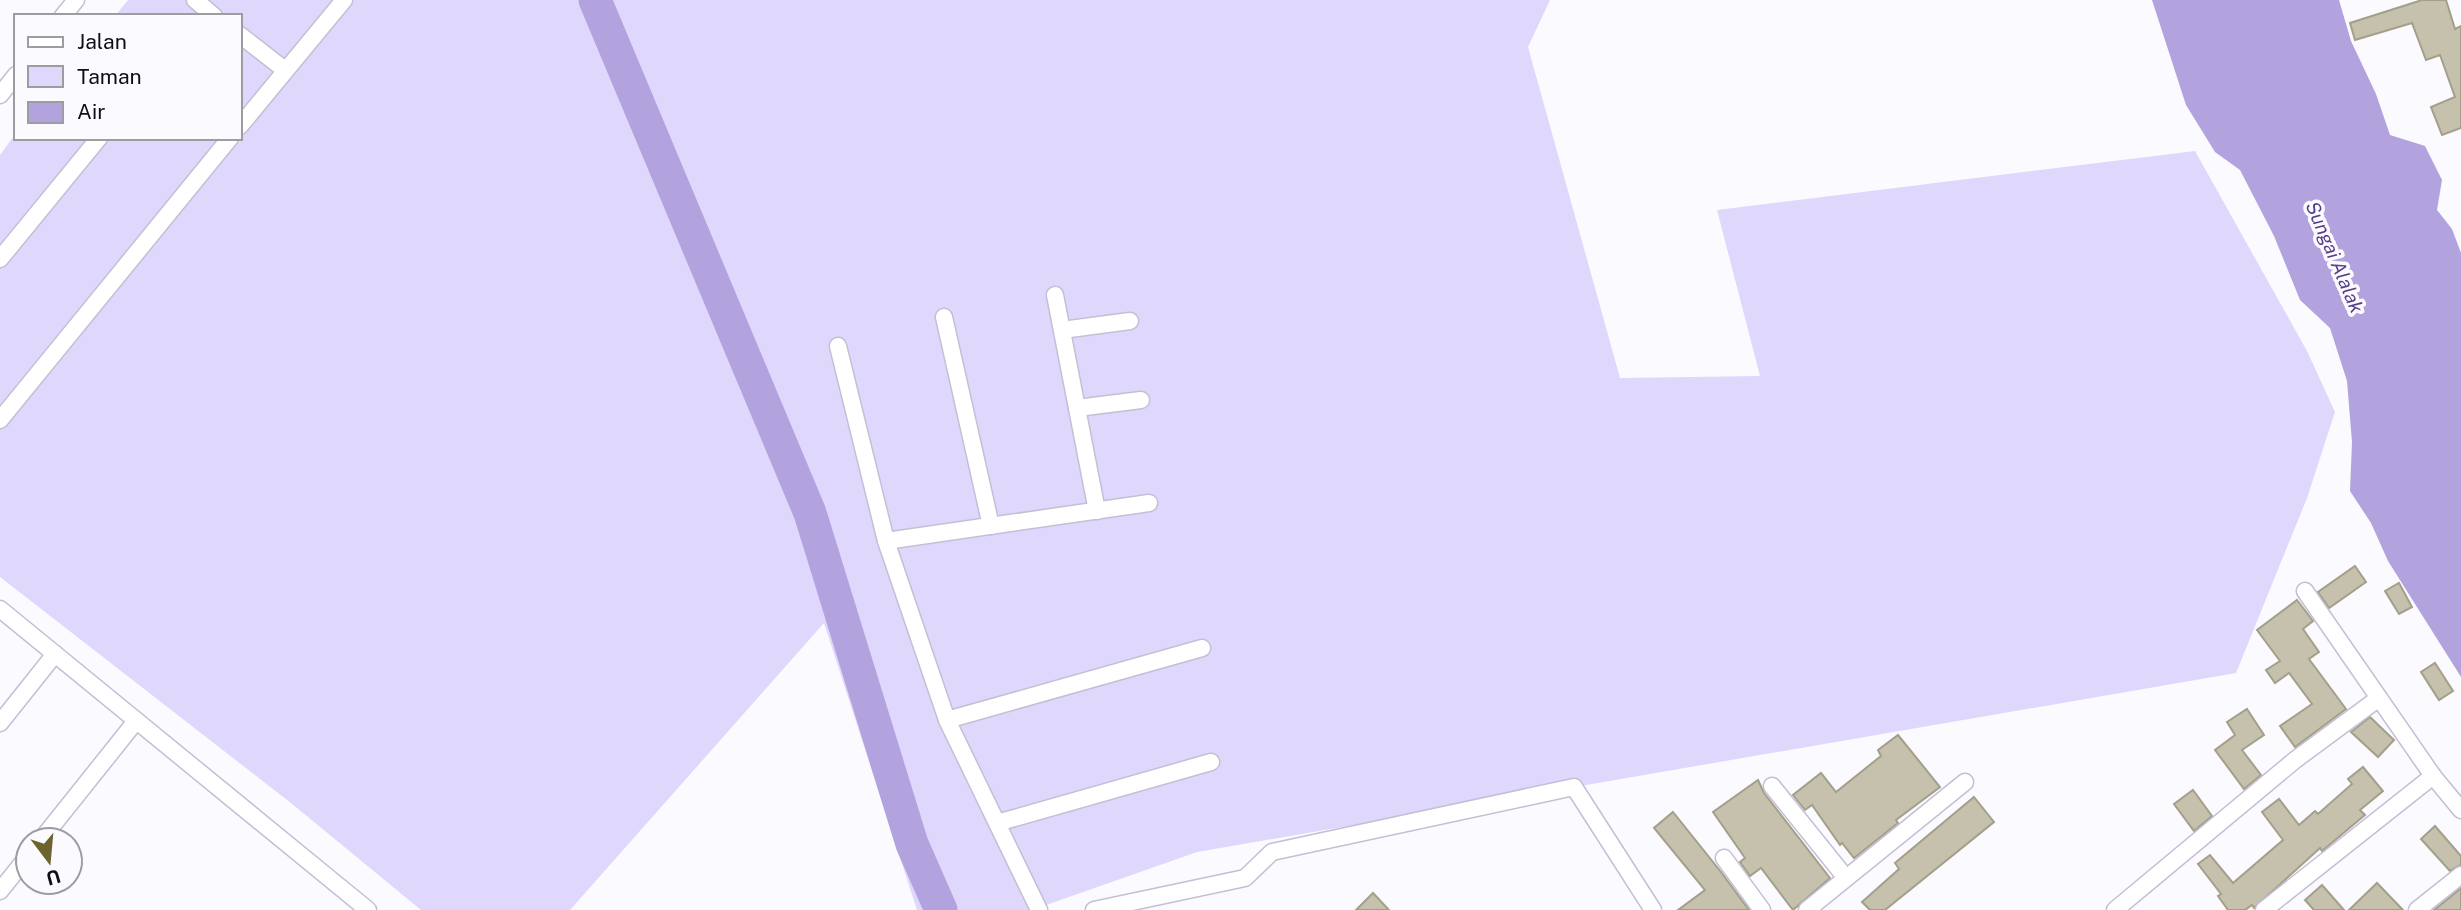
<svg xmlns="http://www.w3.org/2000/svg" width="2461" height="910" viewBox="0 0 2461 910" font-family="'Public Sans',sans-serif">
	<style>
		.green { fill: #e0d7fc }
		.water { fill: #b2a3de }
		.lines { fill: none; stroke-linecap: round; stroke-linejoin: round }
		.river { stroke: #b2a3de; stroke-width: 33 }
		.building { fill: #c5c1ac; stroke: #a39f8a; stroke-width: 2 }
		.street-casing { stroke: #c4bfd4; stroke-width: 19 }
		.street { stroke: #fff; stroke-width: 16 }
		.labels { text-anchor: middle; stroke-width: 7; stroke-linejoin: round; paint-order: stroke }
		.water-label { font-size: 19px; font-style: italic; fill: #574088; stroke: #fbfafe }
	</style>
	<rect width="100%" height="100%" fill="#fbfafe"/>
	<polygon class="green" points="128,0 1550,0 1528,47 1620,378 1760,376 1717,210 2195,151 2307,351 2335,412 2307,498 2236,673 1197,852 1032,910 917,910 824,623 570,910 421,910 291,803 0,577 0,155 16,133 16,138 240,138 240,16 115,16"/>
	<polygon class="water" points="2152,0 2339,0 2351,41 2376,94 2390,135 2425,146 2442,180 2437,210 2452,229 2461,253 2461,677 2388,561 2371,523 2350,491 2352,442 2347,381 2330,328 2300,300 2274,236 2240,170 2215,152 2186,105"/>
	<g class="lines">
		<polyline class="river" points="595,0 810,513 912,844 941,910"/>
	</g>
	<g class="building">
		<polygon points="2422,0 2446,0 2455,29 2461,26 2461,128 2442,135 2431,107 2455,97 2440,55 2426,60 2412,23 2355,40 2350,23"/>
		<polygon points="2355,566 2366,582 2329,608 2318,592"/>
		<polygon points="2399,583 2412,607 2399,614 2385,591"/>
		<polygon points="2297,600 2313,621 2303,629 2319,652 2309,659 2346,709 2295,747 2280,726 2312,704 2289,673 2275,683 2266,670 2280,661 2257,630"/>
		<polygon points="2435,663 2453,691 2439,700 2421,672"/>
		<polygon points="2247,709 2264,735 2242,750 2261,775 2244,789 2215,750 2235,735 2227,722"/>
		<polygon points="2370,717 2394,740 2378,757 2351,732"/>
		<polygon points="1898,735 1940,787 1896,820 1898,823 1854,858 1842,843 1840,845 1812,805 1805,810 1793,795 1821,773 1836,792 1881,756 1878,750"/>
		<polygon points="2363,767 2383,791 2360,810 2365,815 2322,851 2320,848 2254,908 2252,905 2245,910 2228,910 2218,896 2221,894 2198,864 2210,855 2233,883 2283,840 2262,812 2279,799 2299,825 2315,811 2318,814 2352,784 2348,779"/>
		<polygon points="1758,780 1764,793 1830,878 1793,910 1761,868 1750,876 1740,862 1745,858 1713,812"/>
		<polygon points="2193,790 2212,816 2194,831 2174,804"/>
		<polygon points="1974,797 1994,822 1885,910 1870,910 1862,902 1899,869 1895,863"/>
		<polygon points="1673,812 1721,872 1749,910 1678,910 1705,890 1654,828"/>
		<polygon points="2435,826 2461,856 2461,865 2450,871 2421,839"/>
		<polygon points="2377,883 2403,910 2349,910"/>
		<polygon points="2322,885 2344,910 2314,910 2305,900"/>
		<polygon points="2461,888 2461,910 2434,910 2449,898"/>
		<polygon points="1373,893 1389,910 1356,910"/>
	</g>
	<g class="lines">
		<g class="street-casing">
			<g id="street">
				<polyline points="195,0 214,16"/>
				<polyline points="63,16 76,0"/>
				<polyline points="240,35 285,70"/>
				<polyline points="0,95 16,75"/>
				<polyline points="240,126 344,0"/>
				<polyline points="0,259 99,138"/>
				<polyline points="1055,295 1097,511"/>
				<polyline points="944,317 991,526"/>
				<polyline points="1062,330 1130,321"/>
				<polyline points="838,346 886,541 947,720 1039,910"/>
				<polyline points="1077,408 1141,400"/>
				<polyline points="0,420 230,138"/>
				<polyline points="886,541 1149,503"/>
				<polyline points="2305,591 2433,776 2461,810"/>
				<polyline points="0,609 368,910"/>
				<polyline points="947,720 1202,648"/>
				<polyline points="0,723 55,654"/>
				<polyline points="1772,786 1846,878"/>
				<polyline points="997,823 1211,762"/>
				<polyline points="41,840 136,721"/>
				<polyline points="1724,858 1762,910"/>
				<polyline points="0,891 28,856"/>
				<polyline points="1094,910 1245,878 1272,852 1574,787 1653,910"/>
				<polyline points="1807,910 1965,782"/>
				<polyline points="2115,910 2295,760 2379,698"/>
				<polyline points="2264,910 2433,776"/>
				<polyline points="2417,910 2461,875"/>
			</g>
		</g>
		<use href="#street" class="street"/>
	</g>
	<g class="labels">
		<g class="water-label">
			<text transform="translate(2335 257) rotate(67)" y="7">Sungai Alalak</text>
		</g>
	</g>
	<rect x="14" y="14" width="228" height="126" fill="#fbfafe" stroke="#9d9ca1" stroke-width="2"/>
	<rect x="28" y="37" width="35" height="10" fill="#ffffff" stroke="#9d9ca1" stroke-width="2"/>
	<text x="77" y="49" font-size="21" fill="#100e15">Jalan</text>
	<rect x="28" y="66" width="35" height="21" fill="#e0d7fc" stroke="#9d9ca1" stroke-width="2"/>
	<text x="77" y="84" font-size="21" fill="#100e15">Taman</text>
	<rect x="28" y="102" width="35" height="21" fill="#b2a3de" stroke="#9d9ca1" stroke-width="2"/>
	<text x="77" y="119" font-size="21" fill="#100e15">Air</text>
	<g transform="translate(49 861) rotate(164)"><circle r="33" fill="#fbfafe" stroke="#9d9ca1" stroke-width="2"/>
	<path d="M0-5L12 26L0 18L-12 26Z" fill="#6d632f"/>
	<text y="-10" font-size="19" font-weight="bold" text-anchor="middle" fill="#100e15">U</text>
	</g>
</svg>
